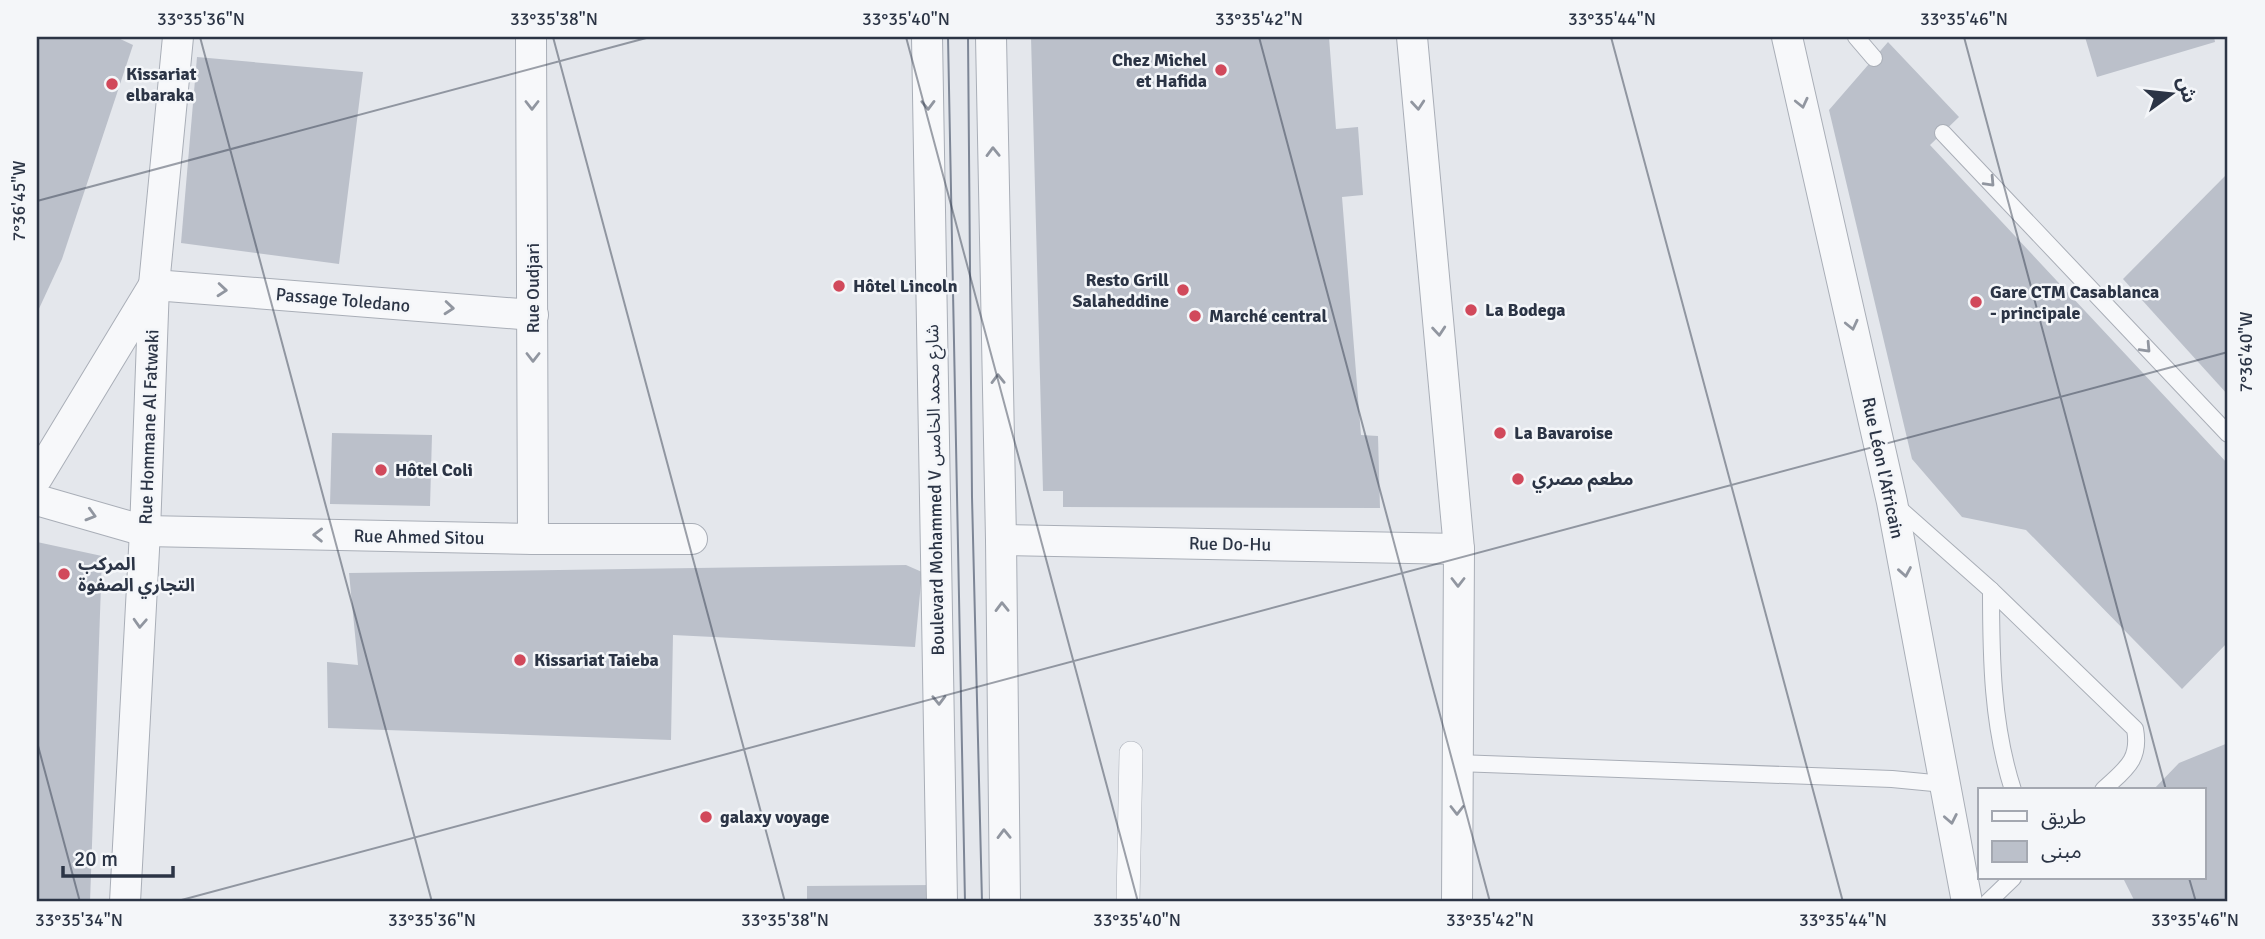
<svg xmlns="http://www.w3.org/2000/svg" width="2265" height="939" viewBox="0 0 2265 939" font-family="Signika,'Noto Sans Arabic',sans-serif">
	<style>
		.building { fill: #bbc0ca }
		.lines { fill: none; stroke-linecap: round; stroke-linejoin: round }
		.service-casing { stroke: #a9aeb7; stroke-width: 18 }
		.pedestrian-casing { stroke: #a9aeb7; stroke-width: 24 }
		.minor-casing { stroke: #a9aeb7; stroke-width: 32 }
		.service { stroke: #f7f8fa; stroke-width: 16 }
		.pedestrian { stroke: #f7f8fa; stroke-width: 23 }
		.minor { stroke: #f7f8fa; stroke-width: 30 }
		.tram { stroke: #7d8696; stroke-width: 2 }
		.oneway { stroke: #9196a0 }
		.ticks { fill: none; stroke: #2b3445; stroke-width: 2; stroke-opacity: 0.45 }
		.poi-dot { fill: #d1495b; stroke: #f4f6f9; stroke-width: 2.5 }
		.labels { text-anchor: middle; stroke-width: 5; stroke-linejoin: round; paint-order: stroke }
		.poi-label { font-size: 18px; font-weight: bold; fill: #2b3445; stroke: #f4f6f9; text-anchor: start }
		.street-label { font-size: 18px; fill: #2b3445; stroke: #f4f6f9 }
		.neatline { fill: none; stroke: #2b3445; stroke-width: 2.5 }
		.ticks-label { font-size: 18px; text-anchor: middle; fill: #2b3445 }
	</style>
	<rect width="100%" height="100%" fill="#e4e7ec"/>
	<g class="building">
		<polygon points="37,37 116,37 133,45 62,259 37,313"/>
		<polygon points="1031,37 1329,37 1336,129 1358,127 1363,195 1342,197 1361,435 1378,436 1380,508 1063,507 1063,491 1043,491"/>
		<polygon points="2085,37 2214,37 2215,42 2097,77"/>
		<polygon points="1888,42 1959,117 1930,145 2228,464 2228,642 2182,689 2026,530 1962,517 1912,459 1829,110"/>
		<polygon points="197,57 363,72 339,264 181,243"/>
		<polygon points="2228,173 2228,395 2123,279"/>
		<polygon points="332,433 432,435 430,506 330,504"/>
		<polygon points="37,542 102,556 90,902 37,902"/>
		<polygon points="906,565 922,572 915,647 673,635 671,740 328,728 327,662 358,665 349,573"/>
		<polygon points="2228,743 2228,902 2135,902 2123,878 2204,878 2204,790 2153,790 2179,763"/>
		<polygon points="933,885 933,902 807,902 807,886"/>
	</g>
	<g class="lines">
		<g class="service-casing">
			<g id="service">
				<polyline points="1856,37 1874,58"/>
				<polyline points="1943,133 2228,434"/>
				<path d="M 1894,504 L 1991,590 L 2135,729 C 2141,761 2124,770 2103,790"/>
				<path d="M 1991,590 C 1991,658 1992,725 2013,790"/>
				<polyline points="1457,763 1892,779 1944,784"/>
				<polyline points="1988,902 2013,878"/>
			</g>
		</g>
		<g class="pedestrian-casing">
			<polyline id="pedestrian" points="1128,902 1131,753"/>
		</g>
		<g class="minor-casing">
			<g id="minor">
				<polyline points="531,37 533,539"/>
				<polyline points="927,37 942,902"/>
				<polyline points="991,37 1001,540 1005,902"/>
				<polyline points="1412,37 1459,549 1457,902"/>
				<polyline points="1787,37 1892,502 1967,902"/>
				<polyline points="37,478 154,285 533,315"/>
				<polyline points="37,500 145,531 533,539 692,539"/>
				<polyline points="1001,540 1459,549"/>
				<polyline points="125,902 145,531 154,285 178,37"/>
			</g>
		</g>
		<use href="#service" class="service"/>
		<use href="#pedestrian" class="pedestrian"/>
		<use href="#minor" class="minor"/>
		<g class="tram">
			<polyline points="948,37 965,902"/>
			<polyline points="968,37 972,497 982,902"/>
		</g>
	</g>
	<defs><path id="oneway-chevron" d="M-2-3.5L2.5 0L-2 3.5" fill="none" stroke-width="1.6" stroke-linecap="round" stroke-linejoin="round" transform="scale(1.75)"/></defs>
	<g class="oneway">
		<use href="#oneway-chevron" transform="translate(1802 103) rotate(77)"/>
		<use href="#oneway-chevron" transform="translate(532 105) rotate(90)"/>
		<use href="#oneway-chevron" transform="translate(928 105) rotate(89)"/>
		<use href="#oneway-chevron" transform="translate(1418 105) rotate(85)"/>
		<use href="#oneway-chevron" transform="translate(993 152) rotate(-91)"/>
		<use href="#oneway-chevron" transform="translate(1990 182) rotate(47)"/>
		<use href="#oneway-chevron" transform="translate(222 290) rotate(5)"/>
		<use href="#oneway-chevron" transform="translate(449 308) rotate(5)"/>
		<use href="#oneway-chevron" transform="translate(1852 325) rotate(77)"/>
		<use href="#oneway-chevron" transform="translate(1439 331) rotate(85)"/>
		<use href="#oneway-chevron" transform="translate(2146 348) rotate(47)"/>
		<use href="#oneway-chevron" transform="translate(533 357) rotate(90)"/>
		<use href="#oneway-chevron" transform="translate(998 379) rotate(-91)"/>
		<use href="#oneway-chevron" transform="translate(91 515) rotate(16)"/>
		<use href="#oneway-chevron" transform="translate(318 535) rotate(-179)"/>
		<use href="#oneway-chevron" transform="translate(1905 572) rotate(80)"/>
		<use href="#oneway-chevron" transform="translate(1458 582) rotate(90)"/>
		<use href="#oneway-chevron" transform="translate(1002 607) rotate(-91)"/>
		<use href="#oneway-chevron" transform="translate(140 623) rotate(93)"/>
		<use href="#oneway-chevron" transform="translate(939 700) rotate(89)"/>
		<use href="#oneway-chevron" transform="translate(1457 810) rotate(90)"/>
		<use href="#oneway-chevron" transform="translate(1951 819) rotate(79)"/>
		<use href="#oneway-chevron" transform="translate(1004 834) rotate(-91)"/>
	</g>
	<path class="ticks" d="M 200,37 L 432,902M 553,37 L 785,902M 906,37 L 1138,902M 1259,37 L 1490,902M 1611,37 L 1843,902M 1964,37 L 2166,790M 37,201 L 650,37M 37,742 L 80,902M 2189,878 L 2196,902M 174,902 L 2228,352"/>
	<g class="poi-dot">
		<circle cx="1221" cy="70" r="7"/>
		<circle cx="112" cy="84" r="7"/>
		<circle cx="839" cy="286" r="7"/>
		<circle cx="1183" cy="290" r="7"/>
		<circle cx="1976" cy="302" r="7"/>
		<circle cx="1471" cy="310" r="7"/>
		<circle cx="1195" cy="316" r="7"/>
		<circle cx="1500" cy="433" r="7"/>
		<circle cx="381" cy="470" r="7"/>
		<circle cx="1518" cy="479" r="7"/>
		<circle cx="64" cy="574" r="7"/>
		<circle cx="520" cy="660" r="7"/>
		<circle cx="706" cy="817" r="7"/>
	</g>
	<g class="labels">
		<g class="poi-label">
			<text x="1207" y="66" text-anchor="end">Chez Michel<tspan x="1207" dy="21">et Hafida</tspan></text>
			<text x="126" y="80">Kissariat<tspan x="126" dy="21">elbaraka</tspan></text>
			<text x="1169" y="286" text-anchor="end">Resto Grill<tspan x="1169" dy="21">Salaheddine</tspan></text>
			<text x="853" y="292">Hôtel Lincoln</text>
			<text x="1990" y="298">Gare CTM Casablanca<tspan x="1990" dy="21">- principale</tspan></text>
			<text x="1485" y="316">La Bodega</text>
			<text x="1209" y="322">Marché central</text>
			<text x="1514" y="439">La Bavaroise</text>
			<text x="395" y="476">Hôtel Coli</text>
			<text x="1532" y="485">مطعم مصري</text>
			<text x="78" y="570">المركب<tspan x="78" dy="21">التجاري الصفوة</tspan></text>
			<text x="534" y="666">Kissariat Taieba</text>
			<text x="720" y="823">galaxy voyage</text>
		</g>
		<g class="street-label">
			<text transform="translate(533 288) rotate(-90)" y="6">Rue Oudjari</text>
			<text transform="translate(343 300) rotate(5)" y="6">Passage Toledano</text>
			<text transform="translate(149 427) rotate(-88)" y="6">Rue Hommane Al Fatwaki</text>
			<text transform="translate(1883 468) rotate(78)" y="6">Rue Léon l'Africain</text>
			<text transform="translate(935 490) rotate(-91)" y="6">Boulevard Mohammed V شارع محمد الخامس</text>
			<text transform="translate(419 537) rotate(1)" y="6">Rue Ahmed Sitou</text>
			<text transform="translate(1230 544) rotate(1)" y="6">Rue Do-Hu</text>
		</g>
	</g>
	<rect width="2265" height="939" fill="none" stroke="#f4f6f9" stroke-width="77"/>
	<rect x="1978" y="788" width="228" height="91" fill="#f4f6f9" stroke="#a4a8b1" stroke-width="2"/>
	<rect x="1992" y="811" width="35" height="10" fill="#f7f8fa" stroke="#a4a8b1" stroke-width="2"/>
	<text x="2041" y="824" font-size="21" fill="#2b3445">طريق</text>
	<rect x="1992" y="841" width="35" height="21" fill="#bbc0ca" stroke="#a4a8b1" stroke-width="2"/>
	<text x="2041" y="858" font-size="21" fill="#2b3445">مبنى</text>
	<g transform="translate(2171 94) rotate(75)" stroke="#f4f6f9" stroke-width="5" paint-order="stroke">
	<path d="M0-5L12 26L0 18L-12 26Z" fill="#2b3445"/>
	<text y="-10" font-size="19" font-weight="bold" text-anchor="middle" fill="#2b3445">ش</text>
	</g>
	<path d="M63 866v10h110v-10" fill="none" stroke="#2b3445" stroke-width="3.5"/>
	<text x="74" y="866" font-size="21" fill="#2b3445" stroke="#f4f6f9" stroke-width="5" paint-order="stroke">20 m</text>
	<rect x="38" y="38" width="2188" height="862" class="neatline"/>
	<g class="ticks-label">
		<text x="201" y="25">33°35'36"N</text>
		<text x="554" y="25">33°35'38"N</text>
		<text x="906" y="25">33°35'40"N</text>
		<text x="1259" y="25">33°35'42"N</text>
		<text x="1612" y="25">33°35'44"N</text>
		<text x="1964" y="25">33°35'46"N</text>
		<text transform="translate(19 201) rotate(-90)" y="6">7°36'45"W</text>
		<text transform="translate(2246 352) rotate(-90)" y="6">7°36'40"W</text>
		<text x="79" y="926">33°35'34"N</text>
		<text x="432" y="926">33°35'36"N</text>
		<text x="785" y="926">33°35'38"N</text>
		<text x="1137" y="926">33°35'40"N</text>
		<text x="1490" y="926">33°35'42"N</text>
		<text x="1843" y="926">33°35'44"N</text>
		<text x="2195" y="926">33°35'46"N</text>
	</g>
</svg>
